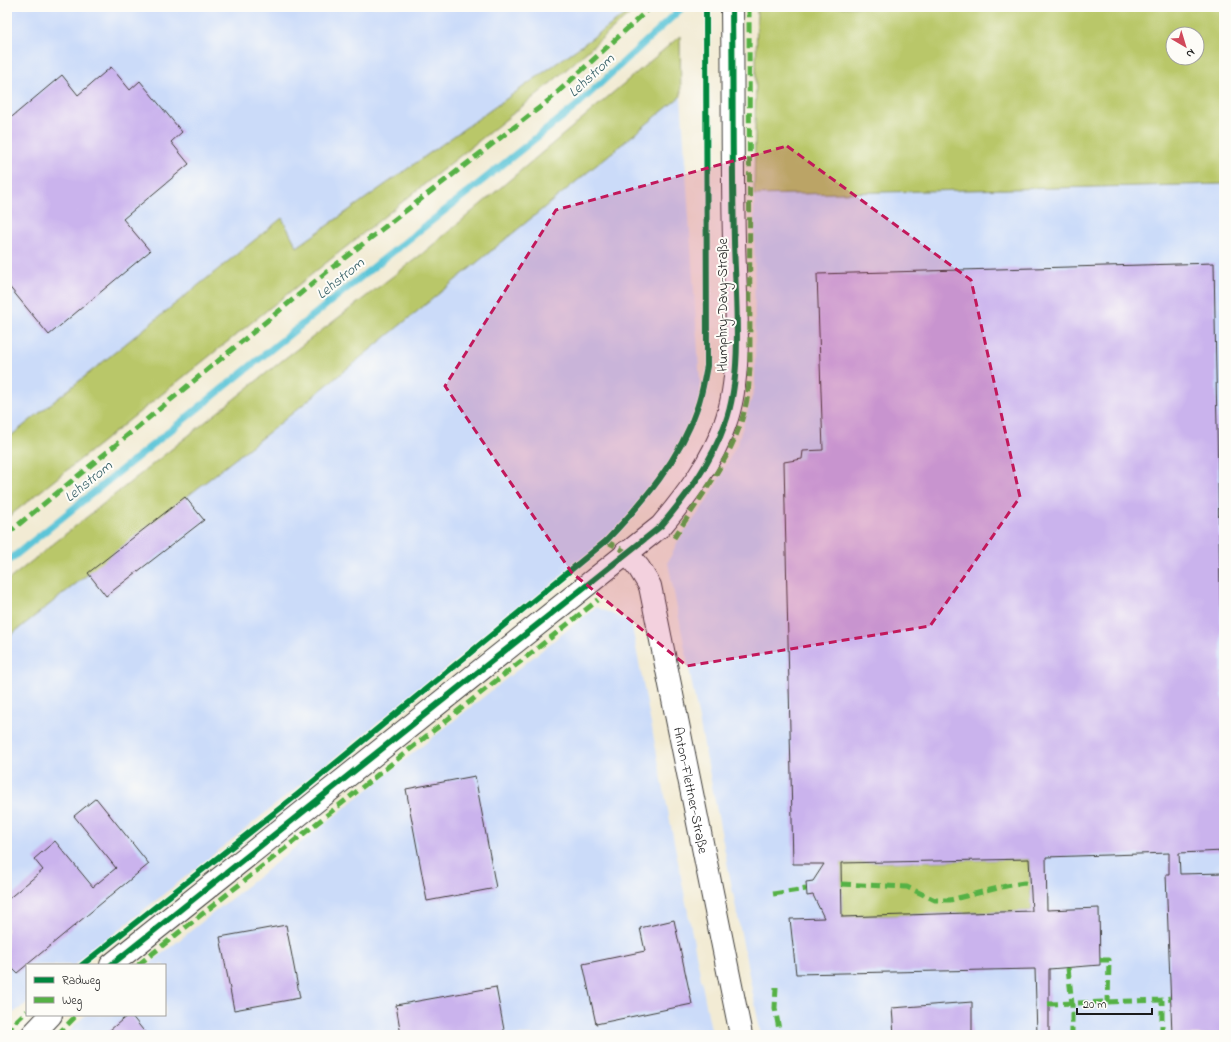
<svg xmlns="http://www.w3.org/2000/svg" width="1231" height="1042" viewBox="0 0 1231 1042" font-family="'Indie Flower',sans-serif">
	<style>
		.built { fill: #cbdbf9 }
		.green { fill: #b9c769; stroke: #6a7242; fill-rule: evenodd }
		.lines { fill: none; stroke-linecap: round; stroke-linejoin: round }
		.stream { stroke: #5cc5d8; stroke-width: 7 }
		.building { fill: #cab3ed; fill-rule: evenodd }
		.minor-casing { stroke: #3c3b38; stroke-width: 24 }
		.tertiary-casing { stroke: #3c3b38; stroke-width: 24 }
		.minor { stroke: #fff; stroke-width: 22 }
		.tertiary { stroke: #fff; stroke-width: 22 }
		.quiet { stroke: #55b145; stroke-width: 5; stroke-dasharray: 10 5; stroke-linecap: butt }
		.cycleway-casing { stroke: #fdfcf7; stroke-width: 8 }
		.cycleway { stroke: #00873e; stroke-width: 6 }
		.marked { fill: #c2185b; fill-opacity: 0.2; stroke: #c2185b; stroke-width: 3; stroke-dasharray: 8 5; stroke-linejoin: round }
		.labels { text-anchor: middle; stroke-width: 4; stroke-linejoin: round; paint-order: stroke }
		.street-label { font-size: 14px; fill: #1c1c1c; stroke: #fdfcf7 }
		.water-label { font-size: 15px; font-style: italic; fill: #366067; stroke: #fdfcf7 }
	</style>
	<rect width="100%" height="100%" fill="#fdfcf7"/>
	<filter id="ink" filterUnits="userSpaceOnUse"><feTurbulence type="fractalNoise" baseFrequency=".025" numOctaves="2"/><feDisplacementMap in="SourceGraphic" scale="8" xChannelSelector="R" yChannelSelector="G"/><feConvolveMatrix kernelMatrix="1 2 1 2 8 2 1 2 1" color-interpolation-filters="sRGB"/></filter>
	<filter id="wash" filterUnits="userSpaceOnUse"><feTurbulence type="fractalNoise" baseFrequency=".012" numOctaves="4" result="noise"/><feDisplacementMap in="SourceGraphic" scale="16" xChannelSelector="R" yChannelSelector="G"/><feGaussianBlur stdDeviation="0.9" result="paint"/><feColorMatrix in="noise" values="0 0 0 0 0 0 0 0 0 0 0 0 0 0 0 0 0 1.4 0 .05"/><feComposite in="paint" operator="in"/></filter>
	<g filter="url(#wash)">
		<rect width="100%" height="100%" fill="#f2ebd4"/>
		<g class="built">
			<polygon points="7,7 636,7 297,247 281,218 7,439"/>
			<polygon points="681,96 701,398 678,449 644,500 606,541 75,965 27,965 27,1003 12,1014 7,1022 7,638 273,429"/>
			<polygon points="1224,184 1224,1035 761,1035 668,562 678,541 709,498 738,442 755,387 754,195"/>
			<polygon points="596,607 631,622 712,1035 67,1035 75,1024 86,1015 165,1015 165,965 148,965"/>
		</g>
		<g class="green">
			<polygon points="636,7 638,7 545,88 7,518 7,439 282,218 297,247"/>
			<path d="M 757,7 L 1224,7 L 1224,184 L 754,195 ZM 1173,34 L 1197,34 L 1197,58 L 1173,58 Z"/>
			<polygon points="680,36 681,96 273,429 7,638 7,581 284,359 422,254"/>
			<polygon points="1029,859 1032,911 842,917 841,863"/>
		</g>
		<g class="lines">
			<polyline class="stream" points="7,562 351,285 575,107 683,7"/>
		</g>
		<g id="blocks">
			<g class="building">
				<polygon points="111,67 130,90 140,81 182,132 171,142 189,164 123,219 150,251 49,335 7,284 7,121 62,75 78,95"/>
				<path d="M 1214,263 L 1222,700 L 1224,700 L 1224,719 L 1222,719 L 1224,851 L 1179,853 L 1180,874 L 1224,873 L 1224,1035 L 1172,1035 L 1166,874 L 1169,874 L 1169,853 L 1046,857 L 1047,910 L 1099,908 L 1100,965 L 1049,969 L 1049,1035 L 1037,1035 L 1035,969 L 796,974 L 790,919 L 824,918 L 813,895 L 807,896 L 806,882 L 813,881 L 824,864 L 793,864 L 784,462 L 802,459 L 803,451 L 823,450 L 817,274 ZM 1029,859 L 1032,911 L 842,917 L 841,863 Z"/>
				<polygon points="185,497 204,520 106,596 88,573"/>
				<polygon points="475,776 496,888 427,901 406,789"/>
				<polygon points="96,798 149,864 17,973 11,967 7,970 7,900 43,870 34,859 55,841 93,887 116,868 74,816"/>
				<polygon points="674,920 692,1004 596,1024 583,964 645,951 640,928"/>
				<polygon points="286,925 300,998 234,1010 220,937"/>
				<polygon points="496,987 505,1035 401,1035 396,1005"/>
				<polygon points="972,1002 972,1035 894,1035 892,1008"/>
				<polygon points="128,1015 131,1015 147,1035 104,1035"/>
			</g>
		</g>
	</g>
	<g filter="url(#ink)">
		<use href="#blocks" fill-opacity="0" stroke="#3c3b38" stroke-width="1"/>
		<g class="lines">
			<g class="minor-casing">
				<g id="minor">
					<path id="s1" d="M 626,552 L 639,568 L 650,586 L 741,1035"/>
				</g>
			</g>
			<g class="tertiary-casing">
				<g id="tertiary">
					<path d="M 111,965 L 661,526 C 687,495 712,462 725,424 C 744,372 735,295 734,240 C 732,163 733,85 732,7"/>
					<polyline points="32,1035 51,1015"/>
				</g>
			</g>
			<use href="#minor" class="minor"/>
			<use href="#tertiary" class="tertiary"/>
			<g class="quiet">
				<polyline points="7,534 329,270 548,101 651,7"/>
				<path d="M 674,538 C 701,495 735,455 746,404 C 749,392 749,379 750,367 L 749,7"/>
				<polyline points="606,541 626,552"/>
				<polyline points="841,884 907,887 935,900 950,900 1006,886 1024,883 1031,884"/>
				<polyline points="773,894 806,889"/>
				<polyline points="1100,960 1109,960 1108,1003"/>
				<polyline points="138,965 598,600"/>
				<polyline points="1068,968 1072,1004 1072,1035"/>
				<polyline points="776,987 775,1008 780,1035"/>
				<polyline points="1048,1004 1162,1000 1170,998"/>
				<polyline points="7,1034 13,1024 27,1011"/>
				<polyline points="57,1035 77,1015"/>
				<polyline points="1162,1035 1162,1000"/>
			</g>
			<g class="cycleway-casing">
				<g id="cycleway">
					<path d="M 82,965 L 297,795 L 606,541 C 643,502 680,460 697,408 C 702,395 704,380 707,366 L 706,7"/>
					<path d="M 111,965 L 661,526 C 687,495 712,462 725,424 C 744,372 735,295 734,240 C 732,163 733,85 732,7"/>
				</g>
			</g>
			<use href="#cycleway" class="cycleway"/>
		</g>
	</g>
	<path class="marked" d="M 787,146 L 971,280 L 1020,497 L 930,626 L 687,666 L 572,573 L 445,386 L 556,210 Z"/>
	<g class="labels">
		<g class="street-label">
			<text transform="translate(722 305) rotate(-90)" y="5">Humphry-Davy-Straße</text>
			<text dy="5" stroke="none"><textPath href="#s1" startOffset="250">Anton-Flettner-Straße</textPath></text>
		</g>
		<g class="water-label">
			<text transform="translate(591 75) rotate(-43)" y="5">Lehstrom</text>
			<text transform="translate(340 278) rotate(-39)" y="5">Lehstrom</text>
			<text transform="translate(88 481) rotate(-39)" y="5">Lehstrom</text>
		</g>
	</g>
	<rect width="1231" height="1042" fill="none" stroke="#fdfcf7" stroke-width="24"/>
	<rect x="26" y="964" width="140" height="52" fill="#fdfcf7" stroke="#a3a29f"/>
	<rect x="34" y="977" width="20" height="6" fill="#00873e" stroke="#a3a29f"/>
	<text x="62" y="984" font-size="12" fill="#1c1c1c">Radweg</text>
	<rect x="34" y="997" width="20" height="6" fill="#55b145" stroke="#a3a29f"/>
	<text x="62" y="1004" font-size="12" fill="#1c1c1c">Weg</text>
	<g transform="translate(1185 46) rotate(142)"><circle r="19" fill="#fdfcf7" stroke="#a3a29f"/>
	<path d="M0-3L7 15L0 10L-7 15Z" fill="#d1495b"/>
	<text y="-6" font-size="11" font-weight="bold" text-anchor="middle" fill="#1c1c1c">N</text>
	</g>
	<path d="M1077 1008v6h75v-6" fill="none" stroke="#1c1c1c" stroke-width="2"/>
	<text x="1083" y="1008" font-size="12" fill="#1c1c1c" stroke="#fdfcf7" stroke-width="3" paint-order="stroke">20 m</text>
</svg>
